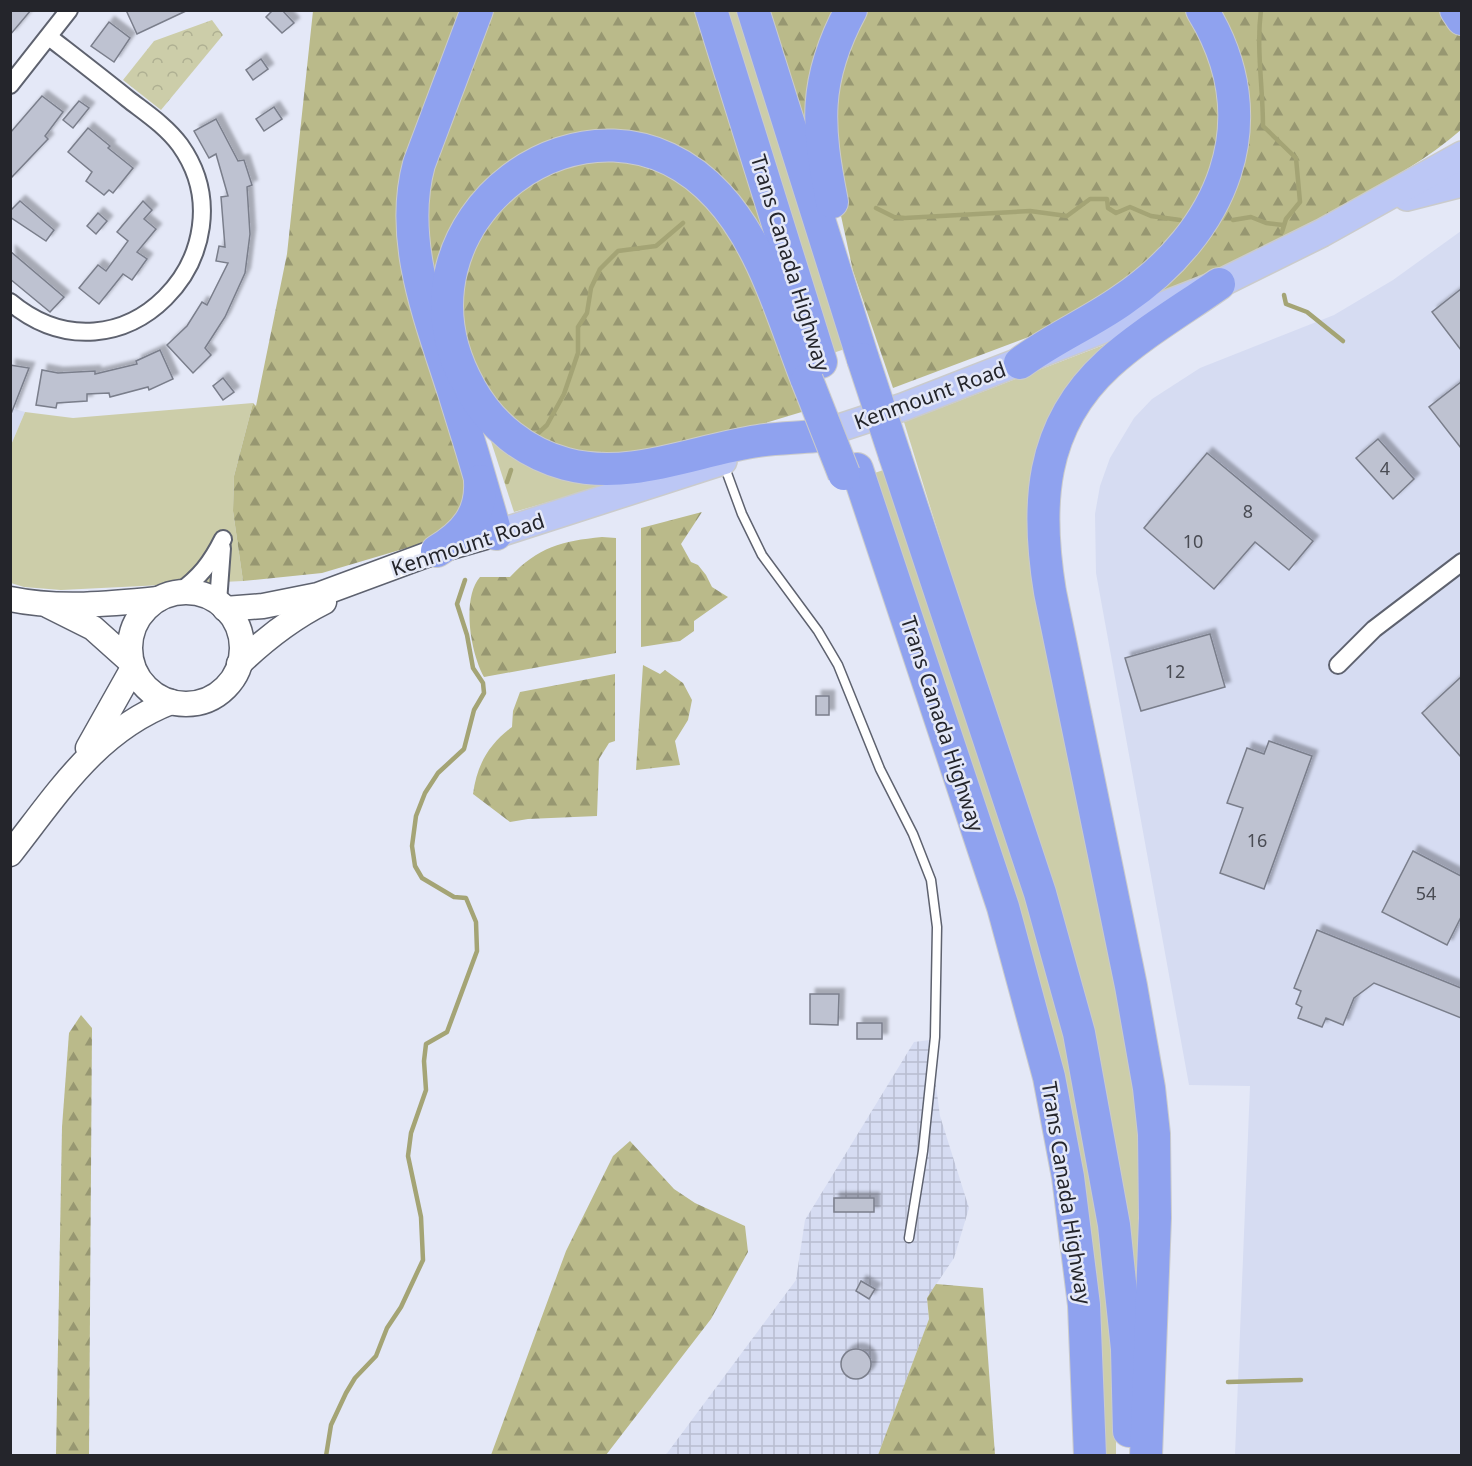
<svg xmlns="http://www.w3.org/2000/svg" width="1472" height="1466" viewBox="0 0 1472 1466" font-family="'Noto Sans',sans-serif">
	<style>
		.built { fill: #d6dcf2 }
		.industrial { fill: url(#industrial-grid) }
		.grass { fill: #cccda9 }
		.forest { fill: url(#forest-firs) }
		.park { fill: url(#park-crowns) }
		.lines { fill: none; stroke-linecap: round; stroke-linejoin: round }
		.stream { stroke: #a4a475; stroke-width: 4.5 }
		.building { fill: #bec2d1; stroke: #7a7e8b; stroke-width: 1.5; filter: url(#shadow) }
		.lane-casing { stroke: #5e626f; stroke-width: 11 }
		.street-casing { stroke: #5e626f; stroke-width: 20 }
		.secondary-casing { stroke: #5e626f; stroke-width: 27 }
		.primary-casing { stroke: #cacbcc; stroke-width: 30 }
		.highway-casing { stroke: #cacbcc; stroke-width: 34 }
		.lane { stroke: #fff; stroke-width: 8 }
		.street { stroke: #fff; stroke-width: 16 }
		.secondary { stroke: #fff; stroke-width: 24 }
		.primary { stroke: #bcc7f5; stroke-width: 27 }
		.highway { stroke: #8fa2ef; stroke-width: 32 }
		.highway-bridge-casing { stroke: #cacbcc; stroke-width: 34; stroke-linecap: butt }
		.highway-bridge { stroke: #8fa2ef; stroke-width: 32 }
		.labels { text-anchor: middle; stroke-width: 5; stroke-linejoin: round; paint-order: stroke }
		.number-label { font-size: 18px; fill: #4a4c54 }
		.street-label { font-size: 21px; fill: #24252b; stroke: #e4e8f7 }
	</style>
	<defs>
		<pattern id="industrial-grid" width="8" height="8" patternUnits="userSpaceOnUse" patternTransform="scale(1.5)"><rect width="8" height="8" fill="#d6dcf2"/><path d="M0 4h8M4 0v8" fill="none" stroke="#b8bdd0"/></pattern>
		<pattern id="forest-firs" width="22" height="20" patternUnits="userSpaceOnUse" patternTransform="scale(1.5)"><rect width="22" height="20" fill="#baba8a"/><path d="M5 1l3.5 6h-7zM16 11l3.5 6h-7z" fill="#979771"/></pattern>
		<pattern id="park-crowns" width="20" height="18" patternUnits="userSpaceOnUse" patternTransform="scale(1.5)"><rect width="20" height="18" fill="#cccda9"/><path d="M2 6a3 3 0 1 1 6 0M12 15a3 3 0 1 1 6 0" fill="none" stroke="#afb092"/></pattern>
		<filter id="shadow"><feDropShadow dx="5.5" dy="-5.5" stdDeviation="1.5" flood-color="#0004"/></filter>
	</defs>
	<rect width="100%" height="100%" fill="#e4e8f7"/>
	<g class="built">
		<polygon points="1461,231 1461,1455 1235,1455 1250,1086 1189,1085 1096,573 1095,514 1100,486 1110,458 1134,418 1152,399 1200,368 1334,315 1393,280"/>
		<polygon points="11,408 25,412 11,445"/>
	</g>
	<polygon class="industrial" points="930,1040 940,1116 969,1208 954,1258 927,1298 929,1319 878,1455 665,1456 796,1280 805,1220 914,1042"/>
	<g class="grass">
		<polygon points="724,11 740,11 845,349 833,353"/>
		<polygon points="1140,331 1042,461 1148,1128 1135,1339 999,730 904,422"/>
		<polygon points="253,403 234,476 233,511 243,581 61,590 24,587 11,583 11,445 25,412 73,418"/>
		<polygon points="487,429 639,476 514,512"/>
		<polygon points="886,469 1033,911 1066,1031 1091,1152 1116,1393 1116,1455 1102,1455 1093,1277 872,474"/>
	</g>
	<g class="forest">
		<polygon points="313,11 466,11 409,160 470,480 469,502 437,539 322,573 243,581 233,511 234,476 253,403 256,406 287,254"/>
		<polygon points="485,11 694,11 790,305 687,159 521,162 438,311 420,203"/>
		<polygon points="769,11 842,11 815,155"/>
		<polygon points="858,11 1195,11 1219,75 1217,172 1147,274 1042,332 893,388 853,271 828,156 840,46"/>
		<path d="M 1212,11 L 1446,11 L 1461,34 L 1462,129 C 1428,159 1389,180 1350,202 C 1275,244 1198,279 1119,313 L 1224,198 Z"/>
		<polygon points="612,156 690,183 743,251 805,411 666,453 577,457 498,414 461,345 461,261 525,179"/>
		<polygon points="702,512 681,544 691,562 698,565 706,575 712,587 728,597 694,621 694,631 680,641 641,647 641,528"/>
		<path d="M 602,537 L 616,538 L 616,653 L 484,677 C 471,654 461,599 480,577 L 510,577 C 538,547 562,541 602,537 Z"/>
		<polygon points="643,665 660,674 665,670 683,683 692,700 688,720 675,741 680,765 636,770"/>
		<path d="M 615,674 L 615,741 L 609,743 L 599,759 L 597,816 L 528,819 L 510,822 L 473,794 C 477,765 488,745 512,727 L 513,711 L 520,692 Z"/>
		<polygon points="81,1015 92,1028 89,1455 56,1455 62,1127 69,1033"/>
		<polygon points="630,1141 674,1189 695,1203 745,1226 748,1252 711,1319 606,1455 491,1455 566,1251 613,1156"/>
		<polygon points="936,1284 983,1288 995,1455 878,1455 929,1319 927,1298"/>
	</g>
	<polygon class="park" points="212,20 223,35 161,110 123,80 154,41"/>
	<g class="lines">
		<g class="stream">
			<path d="M 1261,10 C 1256,49 1263,87 1263,126 L 1296,158 L 1300,202 L 1286,219 L 1282,232"/>
			<polyline points="876,208 894,217 905,218 1030,211 1067,216 1090,199 1107,199 1108,208 1116,213 1130,207 1151,216 1180,220"/>
			<polyline points="1233,220 1251,217 1266,223 1283,225"/>
			<polyline points="1284,295 1286,304 1307,312 1343,341"/>
			<polyline points="533,438 547,425 564,394 578,353 578,327 587,313 591,288 600,269 618,251 656,246 683,223"/>
			<polyline points="507,482 511,470"/>
			<polyline points="1228,1382 1301,1380"/>
			<polyline points="326,1456 331,1425 346,1393 355,1378 376,1356 387,1328 401,1307 423,1260 421,1217 408,1156 411,1133 426,1090 424,1061 426,1044 447,1032 477,951 476,922 466,898 454,897 422,878 415,866 412,846 416,816 425,793 438,773 464,749 474,710 484,693 483,683 473,668 467,635 457,604 465,580"/>
		</g>
	</g>
	<g class="building">
		<polygon points="10,10 31,10 10,35"/>
		<polygon points="126,10 188,10 137,34"/>
		<polygon points="273,10 282,10 294,23 282,33 266,17"/>
		<polygon points="109,22 130,38 114,62 91,46"/>
		<polygon points="261,59 268,69 253,80 246,70"/>
		<polygon points="42,96 63,112 45,136 48,139 10,179 10,133"/>
		<polygon points="79,101 89,108 73,128 63,120"/>
		<polygon points="274,107 282,119 264,131 256,119"/>
		<polygon points="216,119 238,161 244,160 252,185 247,187 250,234 245,273 225,317 205,348 211,355 193,373 167,345 187,326 202,302 207,305 228,263 216,261 219,246 225,247 221,197 228,196 216,154 209,158 194,131"/>
		<polygon points="88,128 110,146 108,148 133,168 113,193 109,190 104,195 86,181 92,172 68,152"/>
		<polygon points="20,201 54,230 46,241 10,217 10,211"/>
		<polygon points="143,201 152,210 144,219 156,229 137,252 147,259 132,280 123,274 99,304 79,288 98,265 106,271 128,241 117,232"/>
		<polygon points="98,213 107,221 96,234 87,226"/>
		<polygon points="10,251 64,297 50,312 10,279"/>
		<polygon points="1461,289 1461,350 1432,312"/>
		<polygon points="160,350 173,379 149,390 148,387 110,397 109,393 87,394 87,401 57,403 56,408 36,405 42,370 58,373 95,371 95,374 137,364 136,361"/>
		<polygon points="10,365 29,368 11,414 10,413"/>
		<polygon points="223,378 234,392 223,400 213,386"/>
		<polygon points="1461,382 1461,448 1429,407"/>
		<polygon points="1378,439 1414,479 1393,499 1356,458"/>
		<polygon points="1207,453 1313,541 1289,570 1255,542 1214,589 1144,528"/>
		<polygon points="1210,634 1225,687 1141,711 1125,658"/>
		<polygon points="1461,677 1461,757 1422,713"/>
		<rect x="816" y="696" width="13" height="19"/>
		<polygon points="1269,741 1312,756 1264,889 1220,873 1243,808 1227,803 1247,748 1264,754"/>
		<polygon points="1413,851 1461,876 1461,917 1447,945 1382,912"/>
		<polygon points="1317,930 1461,988 1461,1018 1374,983 1354,998 1343,1025 1326,1018 1322,1027 1298,1018 1302,1007 1296,1004 1301,991 1294,988"/>
		<polygon points="810,994 839,994 838,1025 810,1024"/>
		<rect x="857" y="1023" width="25" height="16"/>
		<rect x="834" y="1198" width="40" height="14"/>
		<polygon points="861,1281 875,1289 869,1299 856,1291"/>
		<circle cx="856" cy="1364" r="15"/>
	</g>
	<g class="lines">
		<g class="lane-casing">
			<polyline id="lane" points="724,465 742,514 762,555 818,631 838,665 880,769 913,834 931,880 937,927 935,1037 923,1151 909,1238"/>
		</g>
		<g class="street-casing">
			<g id="street">
				<polyline points="10,85 69,10"/>
				<path d="M 10,302 C 122,395 255,250 180,145 C 166,126 146,113 128,99 C 102,78 76,58 49,37"/>
				<path d="M 178,593 C 200,577 211,563 223,539"/>
				<polyline points="218,602 222,548"/>
				<polyline points="1338,665 1374,629 1462,562"/>
			</g>
		</g>
		<g class="secondary-casing">
			<g id="secondary">
				<circle cx="186" cy="648" r="56"/>
				<path d="M 10,599 C 58,609 110,604 158,599"/>
				<polyline points="49,606 93,628 131,662"/>
				<polyline points="225,609 263,606 318,595 437,551 496,534"/>
				<path d="M 239,664 C 265,639 292,618 324,602"/>
				<polyline points="88,748 133,668"/>
				<path d="M 10,854 C 58,793 96,731 171,702"/>
			</g>
		</g>
		<g class="primary-casing">
			<g id="primary">
				<polyline points="1407,197 1462,183"/>
				<polyline points="809,438 903,407 1219,284 1322,233 1462,155"/>
				<polyline points="496,534 723,461"/>
			</g>
		</g>
		<g class="highway-casing">
			<g id="highway">
				<path d="M 477,10 L 419,164 C 398,241 431,320 454,393 C 469,440 483,487 496,534"/>
				<polyline points="711,10 821,362"/>
				<polyline points="753,10 863,359"/>
				<polyline points="1456,10 1462,19"/>
				<path d="M 832,202 C 817,126 813,81 851,10"/>
				<path d="M 1020,363 C 1052,339 1088,324 1121,301 C 1222,233 1271,122 1202,10"/>
				<path d="M 807,380 C 783,319 764,246 718,196 C 594,61 376,221 470,388 C 491,426 525,453 566,464 C 631,481 695,450 758,441 C 777,438 796,438 816,436"/>
				<polyline points="895,456 1040,893 1079,1033 1114,1225 1127,1349 1129,1431"/>
				<polyline points="857,469 1003,907 1049,1077 1068,1177 1084,1305 1090,1456"/>
				<path d="M 437,551 C 464,535 482,515 480,481"/>
				<path d="M 1146,1456 L 1155,1218 L 1154,1134 L 1149,1088 L 1131,986 L 1050,592 C 1036,507 1039,427 1108,364 C 1141,334 1182,310 1219,284"/>
			</g>
		</g>
		<use href="#lane" class="lane"/>
		<use href="#street" class="street"/>
		<use href="#secondary" class="secondary"/>
		<use href="#primary" class="primary"/>
		<use href="#highway" class="highway"/>
		<g class="highway-bridge-casing">
			<g id="highway-bridge">
				<polyline points="863,359 895,456"/>
				<polyline points="807,380 844,474"/>
			</g>
		</g>
		<use href="#highway-bridge" class="highway-bridge"/>
	</g>
	<g class="labels">
		<g class="number-label">
			<text x="1385" y="475">4</text>
			<text x="1248" y="518">8</text>
			<text x="1193" y="548">10</text>
			<text x="1175" y="678">12</text>
			<text x="1257" y="847">16</text>
			<text x="1426" y="900">54</text>
		</g>
		<g class="street-label">
			<text transform="translate(790 263) rotate(73)" y="7">Trans Canada Highway</text>
			<text transform="translate(930 396) rotate(-20)" y="7">Kenmount Road</text>
			<text transform="translate(468 545) rotate(-18)" y="7">Kenmount Road</text>
			<text transform="translate(942 724) rotate(72)" y="7">Trans Canada Highway</text>
			<text transform="translate(1066 1193) rotate(81)" y="7">Trans Canada Highway</text>
		</g>
	</g>
	<rect width="1472" height="1466" fill="none" stroke="#24252b" stroke-width="24"/>
</svg>
